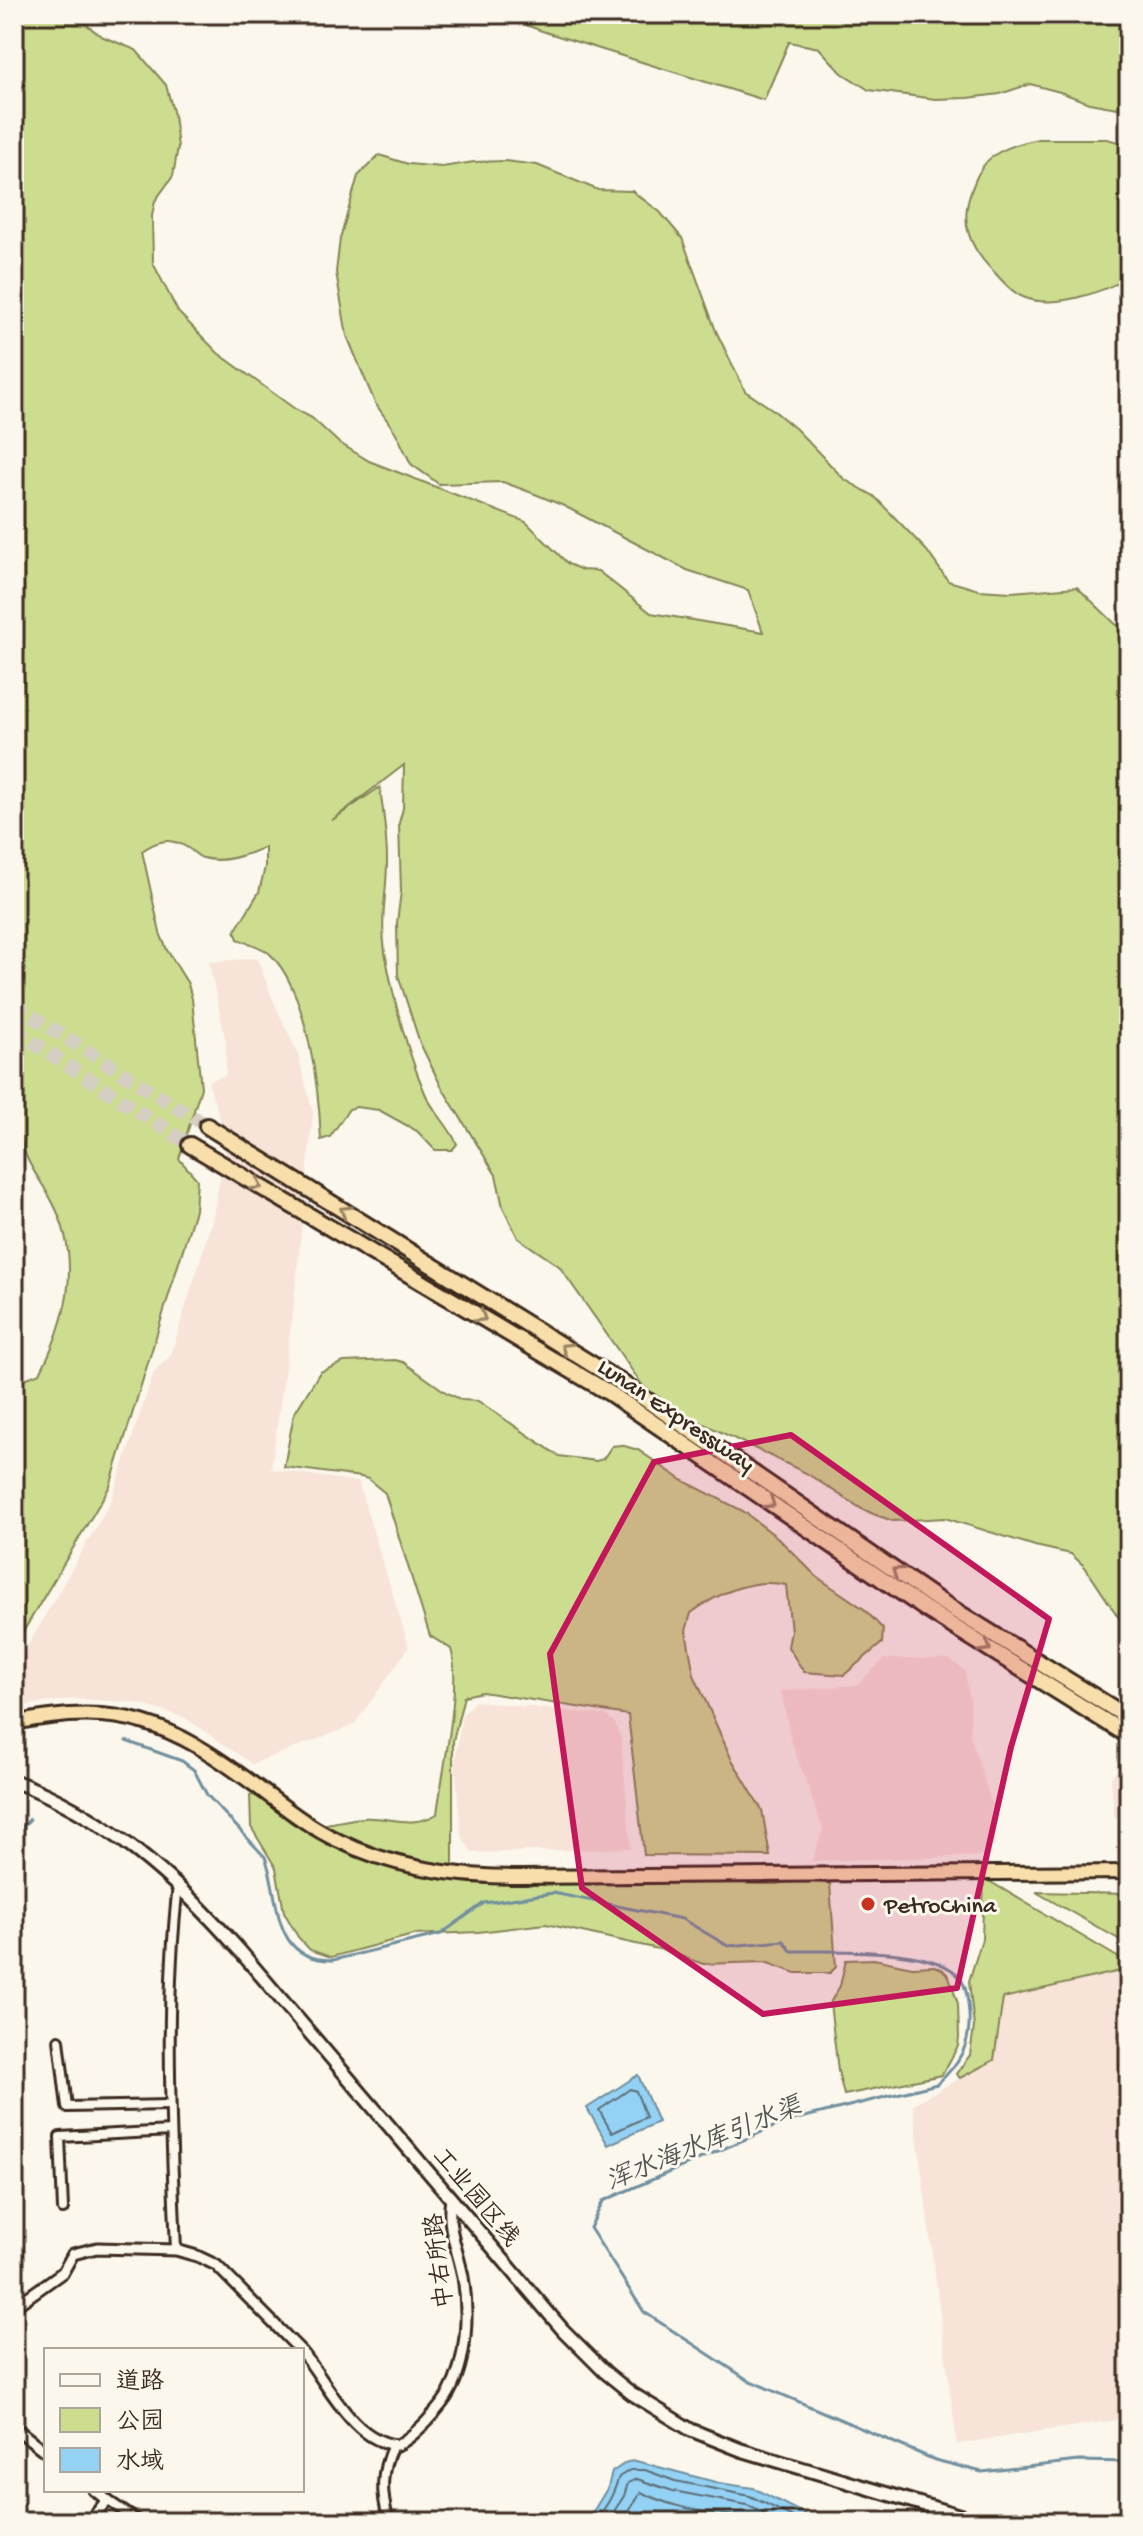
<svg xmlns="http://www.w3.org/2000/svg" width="1143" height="2536" viewBox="0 0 1143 2536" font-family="'Gochi Hand','LXGW WenKai TC',sans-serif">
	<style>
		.built { fill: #f7e3d7 }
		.green { fill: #cddd90; stroke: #848457; stroke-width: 2 }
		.water { fill: #93d2f4; stroke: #708f9e; stroke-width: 2 }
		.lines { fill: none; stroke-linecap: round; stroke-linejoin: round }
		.shore { stroke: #5e6d74; stroke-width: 2 }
		.stream { stroke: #708f9e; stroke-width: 3 }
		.motorway-tunnel { stroke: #d5cec3; stroke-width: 14; stroke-dasharray: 14 7; stroke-linecap: butt }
		.minor-casing { stroke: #3b2a1e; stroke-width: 14 }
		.tertiary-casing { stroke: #3b2a1e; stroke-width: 15 }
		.secondary-casing { stroke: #3b2a1e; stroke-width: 17 }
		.trunk-casing { stroke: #3b2a1e; stroke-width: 18 }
		.motorway-casing { stroke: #3b2a1e; stroke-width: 20 }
		.minor { stroke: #fbf7ec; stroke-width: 8 }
		.tertiary { stroke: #fbf7ec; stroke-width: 9 }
		.secondary { stroke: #fbf7ec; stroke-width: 11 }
		.trunk { stroke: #f8deab; stroke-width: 12 }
		.motorway { stroke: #f8deab; stroke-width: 14 }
		.oneway { stroke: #9a8464 }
		.marked { fill: #c2185b; fill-opacity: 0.2; stroke: #c2185b; stroke-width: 6; stroke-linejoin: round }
		.poi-dot { fill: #c8321e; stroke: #fbf7ec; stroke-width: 3 }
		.labels { text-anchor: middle; stroke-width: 6; stroke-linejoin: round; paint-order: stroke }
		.street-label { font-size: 24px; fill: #3b2a1e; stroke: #fbf7ec }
		.poi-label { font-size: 24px; fill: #3b2a1e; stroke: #fbf7ec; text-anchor: start }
		.water-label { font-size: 26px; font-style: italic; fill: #515454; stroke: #fbf7ec }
	</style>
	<rect width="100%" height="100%" fill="#fbf7ec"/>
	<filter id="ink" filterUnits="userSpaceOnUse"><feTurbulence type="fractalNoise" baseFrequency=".0125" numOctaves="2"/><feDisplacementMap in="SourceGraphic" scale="16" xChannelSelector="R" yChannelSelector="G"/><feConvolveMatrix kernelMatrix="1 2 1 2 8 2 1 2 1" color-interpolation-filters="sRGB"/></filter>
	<g filter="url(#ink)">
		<g class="built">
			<polygon points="257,958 273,1000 298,1055 313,1113 294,1303 271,1469 358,1482 409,1647 354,1725 252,1764 184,1717 132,1702 72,1699 14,1707 14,1670 112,1499 154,1372 171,1355 212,1221 227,1141 208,1081 226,1075 226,1042 209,962"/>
			<polygon points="884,1659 949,1659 965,1671 970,1700 970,1734 992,1805 990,1819 996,1838 987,1856 812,1861 823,1829 791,1741 781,1691 857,1685"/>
			<polygon points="475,1701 605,1715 615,1723 621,1739 631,1848 472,1853 461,1834 455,1763 462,1715"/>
			<polygon points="1129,1756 1129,1828 1114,1816 1111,1777"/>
			<polygon points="1129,1969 1129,2418 957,2444 913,2104 994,2060 1003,1998"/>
		</g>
		<g class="green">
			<path d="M 14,14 L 73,14 L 101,36 L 136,50 L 166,85 L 174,115 L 178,147 L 173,176 L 155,201 L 152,216 L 153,263 L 178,312 L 218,353 L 295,409 L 312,418 L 338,442 L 369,461 L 526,522 L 568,564 L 582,570 L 598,571 L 651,613 L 763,632 L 748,590 L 687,570 L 564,506 L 535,494 L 503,482 L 439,484 L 411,464 L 396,433 L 375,403 L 347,336 L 336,272 L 340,239 L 358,176 L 379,155 L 408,164 L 442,167 L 474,162 L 505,161 L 537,165 L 598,190 L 632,191 L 660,212 L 682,238 L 716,331 L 745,391 L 772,409 L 796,429 L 844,479 L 874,496 L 927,551 L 948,581 L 979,590 L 1011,592 L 1077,587 L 1129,637 L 1129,1633 L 1085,1567 L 1071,1554 L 1035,1546 L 945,1518 L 893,1521 L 876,1515 L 862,1509 L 806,1473 L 652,1399 L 559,1266 L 518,1238 L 503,1207 L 496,1175 L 441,1086 L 420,1043 L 398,975 L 397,923 L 401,891 L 399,823 L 403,808 L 404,765 L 331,821 L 380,787 C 383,812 387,836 387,860 C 387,894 380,917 385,952 C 393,997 407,1051 425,1093 C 433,1112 449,1125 457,1144 L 452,1150 L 435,1150 L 417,1131 L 379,1110 L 356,1107 L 349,1109 L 330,1137 L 321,1140 C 319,1090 308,992 271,955 C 263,946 248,944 238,939 L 235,931 L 259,892 L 265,867 L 265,847 C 247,855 223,864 203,858 C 198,857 193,851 188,848 C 170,837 158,840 142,851 L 160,933 L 167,950 L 188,984 L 192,999 L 201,1088 L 179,1159 L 197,1179 L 195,1210 L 110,1486 L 14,1647 L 14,1383 L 40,1373 C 68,1319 82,1259 53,1203 C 39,1176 24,1163 19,1131 L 14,1131 Z"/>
			<polygon points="496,14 1129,14 1129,110 1089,103 1060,92 1030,84 1000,94 968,98 935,99 869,90 842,73 819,48 789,42 764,100 545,32"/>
			<path d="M 1039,139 L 1107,139 L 1129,145 L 1129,277 C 1103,292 1053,310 1023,297 C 1013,293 1003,282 996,274 C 969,248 958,222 973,186 C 977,175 983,163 993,156 C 1005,147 1024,142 1039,139 Z"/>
			<path d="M 395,1360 L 403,1362 L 447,1393 L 462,1400 L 478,1401 L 559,1456 L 596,1461 L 603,1459 L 612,1446 L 621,1445 L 638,1450 L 682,1480 L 743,1511 L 778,1538 L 817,1577 L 864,1609 L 883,1629 L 882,1643 L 844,1675 L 804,1672 L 788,1647 L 791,1631 L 786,1585 C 753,1577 718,1593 691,1613 L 686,1631 L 694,1675 L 731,1758 L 762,1810 L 770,1856 L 644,1855 L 628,1715 L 482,1692 L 464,1696 L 453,1741 L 453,1876 L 775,1884 L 801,1880 L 830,1884 L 836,1967 L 830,1973 L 796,1973 L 765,1962 L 703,1964 L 663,1950 L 546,1924 L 478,1932 L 413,1935 L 331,1957 L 310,1950 L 298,1937 L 284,1912 L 276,1868 L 251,1827 L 250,1795 C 272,1797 282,1824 305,1828 C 323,1825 343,1820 362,1818 C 386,1815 411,1830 437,1814 C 442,1773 462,1685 451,1649 L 430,1636 L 385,1493 L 368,1479 L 361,1477 L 284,1467 L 294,1414 L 320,1372 L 344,1362 Z"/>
			<polygon points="984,1878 1129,1964 1129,1969 1003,1998 994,2060 960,2078 956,2074 970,2055 974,2027 969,1981 982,1939"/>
			<polygon points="1036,1892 1129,1894 1129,1945"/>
			<polygon points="874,1959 912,1967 934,1966 942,1969 949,1976 958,2004 959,2037 958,2046 942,2075 844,2095 838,2071 830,2003 840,1986 846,1960"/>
		</g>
		<g class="water">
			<polygon points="638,2075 658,2122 608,2145 587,2108"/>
			<polygon points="636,2461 719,2483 753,2488 820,2522 575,2522 594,2510 608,2487 612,2472 627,2462"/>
		</g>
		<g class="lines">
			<g class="shore">
				<polygon points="630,2089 636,2091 646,2117 612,2133 599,2110"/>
				<path d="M 589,2522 C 606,2512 613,2495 619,2477 L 630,2470 L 645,2470 L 675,2481 L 750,2496 L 803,2522"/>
				<polyline points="607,2522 624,2496 628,2483 637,2479 673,2491 747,2505 780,2522"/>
				<path d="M 622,2522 L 641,2492 C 662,2503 692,2511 716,2513 C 730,2515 741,2516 754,2522"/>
			</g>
			<g class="stream">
				<path d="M 126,1741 L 182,1761 L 194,1770 L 207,1795 L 265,1857 C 281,1897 269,1961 333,1960 L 441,1934 L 484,1903 L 553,1893 L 682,1919 L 728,1946 L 784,1941 L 791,1951 C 830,1952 936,1945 960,1978 C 967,1987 968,2002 969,2014 C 971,2045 959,2064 937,2084 L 785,2122 L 603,2201 L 590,2228 L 644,2312 L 748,2380 L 935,2460 L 982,2472 L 1078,2461 L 1129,2462"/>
				<polyline points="14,1836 30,1819"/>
				<polyline points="14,2420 46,2446"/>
				<polyline points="102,2490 122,2505"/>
			</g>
			<g class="motorway-tunnel">
				<polyline points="14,1005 207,1126"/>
				<polyline points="14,1030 190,1145"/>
			</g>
			<g class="minor-casing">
				<g id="minor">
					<polyline points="59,2040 67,2107 170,2105"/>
					<polyline points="63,2209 60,2137 171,2131"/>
					<path d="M 176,2250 C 171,2127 164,2007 178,1885"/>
					<polyline points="107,2500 140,2522"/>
					<path d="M 389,2522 C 381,2494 380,2472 393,2445"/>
				</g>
			</g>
			<g class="tertiary-casing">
				<g id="tertiary">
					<polyline points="14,2307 63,2272 73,2254 97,2248 176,2250 197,2256 216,2265 300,2350"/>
					<path d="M 302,2352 C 328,2383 352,2441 397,2445 C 408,2440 417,2431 426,2422 C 434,2413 443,2404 449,2393 C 467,2361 469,2313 463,2277 C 458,2249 446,2228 451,2199"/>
					<polyline points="14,2427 46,2452"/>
					<polyline points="89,2522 107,2500 94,2490"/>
				</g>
			</g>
			<g class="secondary-casing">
				<path id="secondary" d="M 14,1781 C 106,1816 176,1878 240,1951 L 563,2330 L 605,2372 L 631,2393 L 691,2430 L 741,2450 L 981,2522"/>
			</g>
			<g class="trunk-casing">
				<path id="trunk" d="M 14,1723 C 121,1701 170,1722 256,1786 C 282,1805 307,1826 337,1840 C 393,1868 458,1877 520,1877 L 1129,1872"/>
			</g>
			<g class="motorway-casing">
				<g id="motorway">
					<polyline points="207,1126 619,1381 935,1598 1129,1718"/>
					<polyline points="190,1145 611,1394 927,1610 1129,1736"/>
				</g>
			</g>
			<use href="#minor" class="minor"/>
			<use href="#tertiary" class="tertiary"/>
			<use href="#secondary" class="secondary"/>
			<use href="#trunk" class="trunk"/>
			<use href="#motorway" class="motorway"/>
		</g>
		<defs><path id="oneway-chevron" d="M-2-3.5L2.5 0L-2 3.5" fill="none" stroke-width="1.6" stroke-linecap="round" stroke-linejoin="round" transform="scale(2)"/></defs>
		<g class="oneway">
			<use href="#oneway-chevron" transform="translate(257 1185) rotate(31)"/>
			<use href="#oneway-chevron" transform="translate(345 1211) rotate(-148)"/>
			<use href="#oneway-chevron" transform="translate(481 1317) rotate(31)"/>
			<use href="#oneway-chevron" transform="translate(566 1348) rotate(-148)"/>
			<use href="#oneway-chevron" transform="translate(770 1503) rotate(34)"/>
			<use href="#oneway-chevron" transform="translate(897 1572) rotate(-146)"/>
			<use href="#oneway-chevron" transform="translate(986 1647) rotate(32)"/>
		</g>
	</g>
	<path class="marked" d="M 791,1435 L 1049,1619 L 1011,1747 L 957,1988 L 763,2014 L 582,1888 L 550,1654 L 654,1462 Z"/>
	<circle class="poi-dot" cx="868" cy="1904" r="8"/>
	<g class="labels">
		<g class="street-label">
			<text transform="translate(677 1414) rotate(34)" y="8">Lunan Expressway</text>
			<text transform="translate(477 2196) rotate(50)" y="8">工业园区线</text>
			<text transform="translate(438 2261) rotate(-97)" y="8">中右所路</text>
		</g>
		<g class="poi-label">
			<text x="884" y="1912">PetroChina</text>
		</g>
		<g class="water-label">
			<text transform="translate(703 2142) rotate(-22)" y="9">浑水海水库引水渠</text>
		</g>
	</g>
	<rect width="1143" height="2536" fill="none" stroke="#fbf7ec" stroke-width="48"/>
	<rect x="24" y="24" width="1095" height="2488" fill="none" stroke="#3b2a1e" stroke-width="3" filter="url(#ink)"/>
	<rect x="44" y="2348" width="260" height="144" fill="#fbf7ec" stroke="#aea59a" stroke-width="2"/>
	<rect x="60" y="2374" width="40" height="12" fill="#fbf7ec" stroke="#aea59a" stroke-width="2"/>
	<text x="116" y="2388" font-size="24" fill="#3b2a1e">道路</text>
	<rect x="60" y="2408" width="40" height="24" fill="#cddd90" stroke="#aea59a" stroke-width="2"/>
	<text x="116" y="2428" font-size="24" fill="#3b2a1e">公园</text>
	<rect x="60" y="2448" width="40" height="24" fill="#93d2f4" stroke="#aea59a" stroke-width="2"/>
	<text x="116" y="2468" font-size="24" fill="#3b2a1e">水域</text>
</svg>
